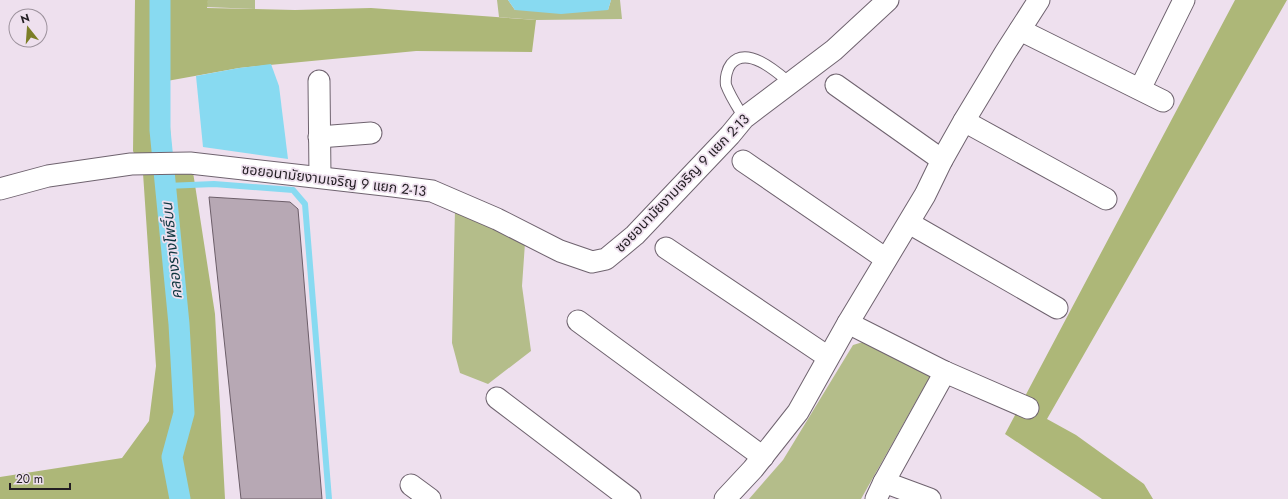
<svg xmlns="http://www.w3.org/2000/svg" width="1288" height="499" viewBox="0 0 1288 499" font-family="Jost,'Noto Sans Thai',sans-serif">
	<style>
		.green { fill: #b4bd8a }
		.forest { fill: #adb778 }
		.water { fill: #88daf1 }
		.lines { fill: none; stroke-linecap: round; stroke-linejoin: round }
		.stream { stroke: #88daf1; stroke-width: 6 }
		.canal { stroke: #88daf1; stroke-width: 21 }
		.building { fill: #b7a8b4; stroke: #6c5e69 }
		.lane-casing { stroke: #6f636f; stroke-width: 12 }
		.street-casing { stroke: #6f636f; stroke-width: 23 }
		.lane { stroke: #fff; stroke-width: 10 }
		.street { stroke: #fff; stroke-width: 21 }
		.labels { text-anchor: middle; stroke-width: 3.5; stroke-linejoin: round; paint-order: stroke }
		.street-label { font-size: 14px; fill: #231e23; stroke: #eee0ee }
		.water-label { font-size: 15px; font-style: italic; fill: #0f3640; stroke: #eee0ee }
	</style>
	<rect width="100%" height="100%" fill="#eee0ee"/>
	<g class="green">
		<polygon points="208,0 255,0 255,9 206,7"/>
		<polygon points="497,0 508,0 515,10 608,10 611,0 620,0 622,19 536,20 499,17"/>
		<polygon points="455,209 525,243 522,286 531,351 488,384 460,373 452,343"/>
		<polygon points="863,342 932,373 861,499 749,499 783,460 853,345"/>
	</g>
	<g class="forest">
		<polygon points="135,0 208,0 207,8 295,10 371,8 536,20 532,52 416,51 239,68 167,81 173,172 193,172 215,314 225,499 0,499 0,477 122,458 149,421 156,366 143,173 133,151"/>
		<polygon points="1235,0 1287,0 1047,419 1076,435 1144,484 1153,499 1102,499 1005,434"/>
	</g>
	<g class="water">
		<polygon points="508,0 611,0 608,10 561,14 515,10"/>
		<polygon points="271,64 279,86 288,159 203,147 196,76 239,68"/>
	</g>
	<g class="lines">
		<polyline class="stream" points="166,186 214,184 293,190 305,204 329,499"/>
		<polyline class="canal" points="160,0 160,130 179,324 184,413 172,457 180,499"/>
	</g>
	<polygon class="building" points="209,197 290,202 298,209 322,499 241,499"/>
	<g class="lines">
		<g class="lane-casing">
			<path id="lane" d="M 744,118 C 738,108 730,96 726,85 C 725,78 727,69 731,64 C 747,45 777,72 790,83"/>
		</g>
		<g class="street-casing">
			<g id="street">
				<polyline points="1020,30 1163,101"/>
				<polyline points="319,81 320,177"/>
				<polyline points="836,85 942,160"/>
				<polyline points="1140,89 1184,0"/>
				<polyline points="964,121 1106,199"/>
				<polyline points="319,137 371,133"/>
				<polyline points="743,161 886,259"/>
				<polyline points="0,189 48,176 131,164 190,163 393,186 432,191 497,219 560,251 592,262 606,259 635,235 730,135 744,118 834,50 888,0"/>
				<polyline points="909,223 1057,308"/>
				<polyline points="666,248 828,357"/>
				<polyline points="578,321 763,457"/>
				<polyline points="848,323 945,372 1028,408"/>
				<polyline points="497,398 630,499"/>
				<polyline points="884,482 930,499"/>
				<polyline points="411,485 430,499"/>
				<polyline points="725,499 753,469 798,412 848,323 925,195 942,160 964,121 1005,53 1039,0"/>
				<polyline points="876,499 884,482 945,372"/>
			</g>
		</g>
		<use href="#lane" class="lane"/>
		<use href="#street" class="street"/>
	</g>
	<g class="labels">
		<g class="street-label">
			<text transform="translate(334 180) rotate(7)" y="5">ซอยอนามัยงามเจริญ 9 แยก 2-13</text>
			<text transform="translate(682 183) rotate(-46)" y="5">ซอยอนามัยงามเจริญ 9 แยก 2-13</text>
		</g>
		<g class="water-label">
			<text transform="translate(172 251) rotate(-96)" y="5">คลองรางโพธิ์บน</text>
		</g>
	</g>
	<g transform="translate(28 28) rotate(343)"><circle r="19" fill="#eee0ee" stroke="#9d929d"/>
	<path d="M0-3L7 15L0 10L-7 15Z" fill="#7c7e27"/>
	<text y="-6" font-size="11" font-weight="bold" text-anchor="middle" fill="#231e23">N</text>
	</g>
	<path d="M10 483v6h60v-6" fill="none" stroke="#231e23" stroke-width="2"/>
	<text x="16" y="483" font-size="12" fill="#231e23" stroke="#eee0ee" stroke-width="3" paint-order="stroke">20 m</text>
</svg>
